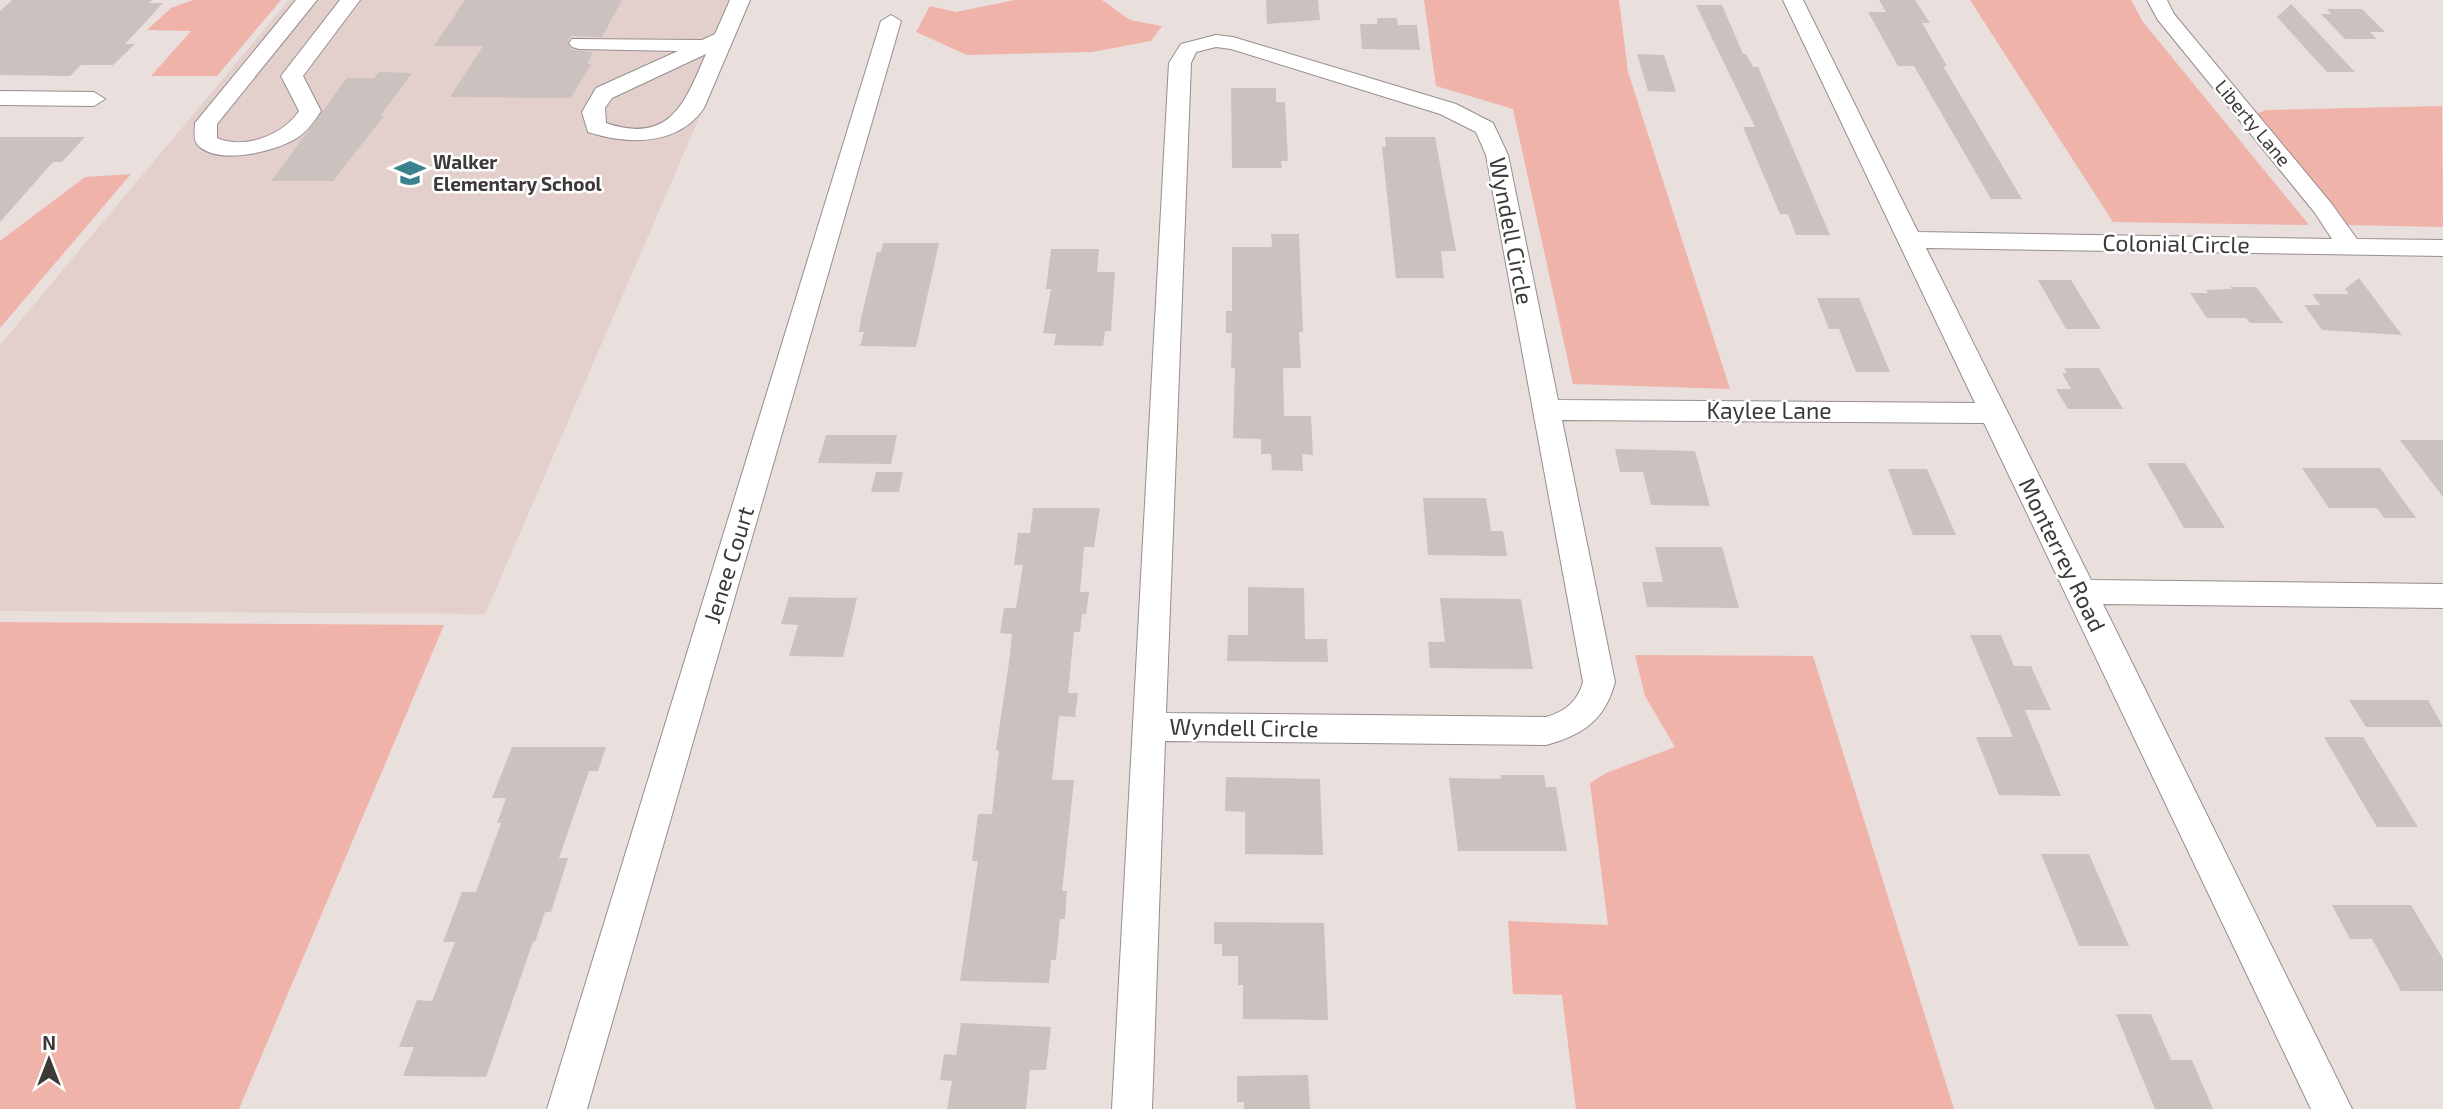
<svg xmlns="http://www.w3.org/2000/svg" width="2443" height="1109" viewBox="0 0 2443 1109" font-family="'Exo 2',sans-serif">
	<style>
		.built { fill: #e3d0cd }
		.green { fill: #efb3aa }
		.building { fill: #cbc2c0 }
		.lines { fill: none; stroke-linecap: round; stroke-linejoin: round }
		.minor-casing { stroke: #978e8d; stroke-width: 2 }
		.minor { fill: #fff; fill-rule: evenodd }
		.labels { text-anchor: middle; stroke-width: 5; stroke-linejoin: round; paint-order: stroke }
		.far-street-label { font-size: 19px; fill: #3d3939; stroke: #fff }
		.far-poi-label { font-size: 19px; font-weight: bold; fill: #3d3939; stroke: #fff; text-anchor: start }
		.street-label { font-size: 23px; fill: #3d3939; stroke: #fff }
	</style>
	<rect width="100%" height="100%" fill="#e9dfdd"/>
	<polygon class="built" points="289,0 750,0 485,614 0,611 0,345"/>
	<g class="green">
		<polygon points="193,0 281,0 217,76 151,76 191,31 147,30 171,8"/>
		<polygon points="1015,0 1102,0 1130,20 1162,26 1151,41 1092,52 967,55 916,32 930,6 956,12"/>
		<polygon points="1424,0 1619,0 1628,72 1730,389 1573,384 1513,109 1436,86"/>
		<polygon points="1970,0 2131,0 2143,22 2309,225 2113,222"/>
		<polygon points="2442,106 2443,227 2345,225 2256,114 2266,110"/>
		<polygon points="131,174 0,328 0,241 85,177"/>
		<polygon points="0,622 444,625 239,1109 0,1109"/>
		<polygon points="1635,655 1813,656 1954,1109 1576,1109 1562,995 1513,994 1508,921 1608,925 1590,783 1606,773 1675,747 1645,696"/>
	</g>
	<g class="building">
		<polygon points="12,0 152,0 149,3 163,3 125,44 135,44 113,65 81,65 70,76 0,75 0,11"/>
		<polygon points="465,0 622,0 602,37 572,36 567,41 571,50 593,52 587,64 591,64 571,98 450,97 483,46 434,46"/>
		<polygon points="1266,0 1318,0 1320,20 1267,24"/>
		<polygon points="1879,0 1915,0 1930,23 1922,23 1947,66 1943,66 2022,199 1991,199 1914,66 1898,66 1868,12 1886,12"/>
		<polygon points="2291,4 2355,72 2327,72 2277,17"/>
		<polygon points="1696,5 1722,5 1743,54 1746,54 1753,67 1758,67 1830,235 1796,235 1788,214 1780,214 1743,127 1755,127"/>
		<polygon points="2327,9 2362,9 2385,32 2370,32 2377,39 2345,39 2321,14 2331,14"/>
		<polygon points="1377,18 1397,18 1398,25 1417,25 1420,50 1362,49 1360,24 1377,24"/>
		<polygon points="1637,54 1664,55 1676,92 1648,91"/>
		<polygon points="379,72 412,73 380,116 384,116 333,181 271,181 347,78 374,78"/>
		<polygon points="1231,88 1276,88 1276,102 1285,102 1288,161 1281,161 1282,168 1232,168"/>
		<polygon points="0,137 85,137 62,162 53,162 0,222"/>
		<polygon points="1385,137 1435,137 1456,251 1441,251 1444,278 1396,278 1382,147 1386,147"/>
		<polygon points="1271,234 1299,234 1303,332 1299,332 1301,368 1283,368 1284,416 1311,416 1313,455 1302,454 1303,471 1272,470 1271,454 1261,454 1261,439 1233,438 1235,368 1231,368 1232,333 1226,333 1226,311 1232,311 1232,247 1272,247"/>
		<polygon points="883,243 939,243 916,347 860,346 864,332 859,332 861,318 877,252 881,252"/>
		<polygon points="1051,249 1099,249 1097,272 1115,272 1111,331 1105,331 1103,346 1054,345 1056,334 1043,333 1051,289 1046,289"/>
		<polygon points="2359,278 2389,318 2402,335 2322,330 2304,305 2320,305 2312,294 2349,294 2345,289"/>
		<polygon points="2038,280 2071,280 2101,329 2066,329"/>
		<polygon points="2230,287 2256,287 2283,323 2250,323 2246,318 2207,318 2190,293 2208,293 2206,290 2232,289"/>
		<polygon points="1817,298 1859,298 1890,372 1856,372 1839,329 1829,329"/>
		<polygon points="2064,368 2099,368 2123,409 2068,409 2056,389 2071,389 2062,373 2067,373"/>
		<polygon points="826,435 897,435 891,464 818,463"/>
		<polygon points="2400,440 2443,440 2443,497"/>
		<polygon points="1615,449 1695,451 1710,506 1651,505 1643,472 1620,472"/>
		<polygon points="2147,463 2185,463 2225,528 2184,528"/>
		<polygon points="2302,468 2380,468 2416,518 2384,518 2377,508 2329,508"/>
		<polygon points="1888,469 1927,469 1956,535 1913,535"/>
		<polygon points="876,472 903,472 899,492 871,492"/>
		<polygon points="1423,498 1486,498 1491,531 1503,531 1507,556 1428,555"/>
		<polygon points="1033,508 1100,508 1094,547 1084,547 1080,592 1089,592 1086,614 1082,614 1080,632 1074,632 1068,693 1078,693 1075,717 1059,716 1052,780 1074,780 1062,891 1067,891 1065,919 1060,919 1056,960 1051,960 1049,983 960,981 978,861 972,861 978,814 992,814 999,751 996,750 1010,655 1012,634 1000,633 1004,608 1016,608 1023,565 1014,565 1018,533 1030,533"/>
		<polygon points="1655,547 1722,547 1739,608 1647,607 1642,582 1663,582"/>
		<polygon points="1248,587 1304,588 1305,639 1327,639 1328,662 1227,661 1228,635 1248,635"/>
		<polygon points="789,597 857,598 843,657 789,656 798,625 781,624"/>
		<polygon points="1440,598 1521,599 1533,669 1430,668 1428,642 1445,642"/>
		<polygon points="1970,635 2001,635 2014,666 2031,666 2051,710 2025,710 2061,796 1999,795 1976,737 2013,737"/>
		<polygon points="2349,700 2428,700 2443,727 2366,727"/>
		<polygon points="2324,737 2363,737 2418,827 2377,827"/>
		<polygon points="512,747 606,747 598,771 589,771 559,858 568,858 551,912 545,912 535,942 533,942 486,1077 403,1076 414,1047 399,1047 417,1000 432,1001 455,942 443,942 462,892 476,892 501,823 497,823 506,798 492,798"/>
		<polygon points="1501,775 1544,775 1546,787 1556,787 1567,851 1458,851 1449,778 1501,779"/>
		<polygon points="1226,777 1320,779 1323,855 1245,854 1245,812 1225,811"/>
		<polygon points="2041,854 2089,854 2129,946 2079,946"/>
		<polygon points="2332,905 2411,905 2443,959 2443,991 2401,991 2372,939 2350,939"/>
		<polygon points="1214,922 1324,923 1328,1020 1243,1019 1243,985 1238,985 1238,956 1222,956 1222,944 1214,944"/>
		<polygon points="2116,1014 2151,1014 2171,1060 2192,1060 2213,1109 2155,1109"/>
		<polygon points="961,1023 1051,1027 1046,1070 1030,1070 1026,1109 947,1109 952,1081 940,1080 944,1054 956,1055"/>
		<polygon points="1308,1075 1310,1109 1244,1109 1244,1102 1237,1102 1237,1076"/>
	</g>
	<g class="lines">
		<g class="minor-casing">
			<g id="minor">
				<path d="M 296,0 L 317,0 L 217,124 L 217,138 C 245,150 283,135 299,111 L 281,76 L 340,0 L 360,0 L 303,76 L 321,111 C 315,120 309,129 300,136 C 280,151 216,167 197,144 C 193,139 195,129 195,123 Z"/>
				<path d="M 730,0 L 750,0 L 704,108 C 678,146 628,145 588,132 L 582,112 L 596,88 L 678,51 L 579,49 L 572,47 L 569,43 L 572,39 L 702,40 L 715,34 ZM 706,54 C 685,102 671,145 606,123 L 605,108 L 612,98 Z"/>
				<path d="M 1783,0 L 1803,0 L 1918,232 L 2332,239 L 2315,213 L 2158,20 L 2147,0 L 2167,0 L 2174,14 L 2331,203 L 2357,239 L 2443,240 L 2443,256 L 1926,248 L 2091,580 L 2443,584 L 2443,608 L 2103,604 L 2352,1109 L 2311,1109 L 1984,423 L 1562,420 L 1615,682 C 1605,720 1583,735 1546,745 L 1165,741 L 1152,1109 L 1112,1109 L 1169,63 L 1181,44 L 1216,35 L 1233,37 L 1456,104 L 1493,123 L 1508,155 L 1558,400 L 1975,403 ZM 1216,47 L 1231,49 L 1440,114 L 1476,132 L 1486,155 L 1583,682 C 1578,701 1565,712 1546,717 L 1166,713 L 1191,63 L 1196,52 Z"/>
				<polygon points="891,15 901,21 587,1109 547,1109 881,21"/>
				<polygon points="0,91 94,92 105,99 94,106 0,105"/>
			</g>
		</g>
		<use href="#minor" class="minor"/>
	</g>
	<defs>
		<g id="school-bare" transform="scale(2.415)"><path d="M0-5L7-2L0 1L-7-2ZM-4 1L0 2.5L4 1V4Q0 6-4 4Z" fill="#3c828d" stroke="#fff" stroke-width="2.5" paint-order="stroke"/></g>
	</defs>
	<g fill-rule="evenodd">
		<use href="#school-bare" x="410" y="173"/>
	</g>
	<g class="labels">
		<g class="far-street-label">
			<text transform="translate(2253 123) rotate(50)" y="7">Liberty Lane</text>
		</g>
		<g class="far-poi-label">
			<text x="433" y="169">Walker<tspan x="433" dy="22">Elementary School</tspan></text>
		</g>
		<g class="street-label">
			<text transform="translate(1511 231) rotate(79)" y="8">Wyndell Circle</text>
			<text transform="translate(2176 244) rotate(1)" y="8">Colonial Circle</text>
			<text x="1769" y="419">Kaylee Lane</text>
			<text transform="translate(2062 555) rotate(64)" y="8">Monterrey Road</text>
			<text transform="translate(729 565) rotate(-73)" y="8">Jenee Court</text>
			<text transform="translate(1244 728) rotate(1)" y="8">Wyndell Circle</text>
		</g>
	</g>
	<g transform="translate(49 1060)" stroke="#ffffff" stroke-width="5" paint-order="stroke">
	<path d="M0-5L12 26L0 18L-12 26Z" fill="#3d3939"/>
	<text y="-10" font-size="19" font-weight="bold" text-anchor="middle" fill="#3d3939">N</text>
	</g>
</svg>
